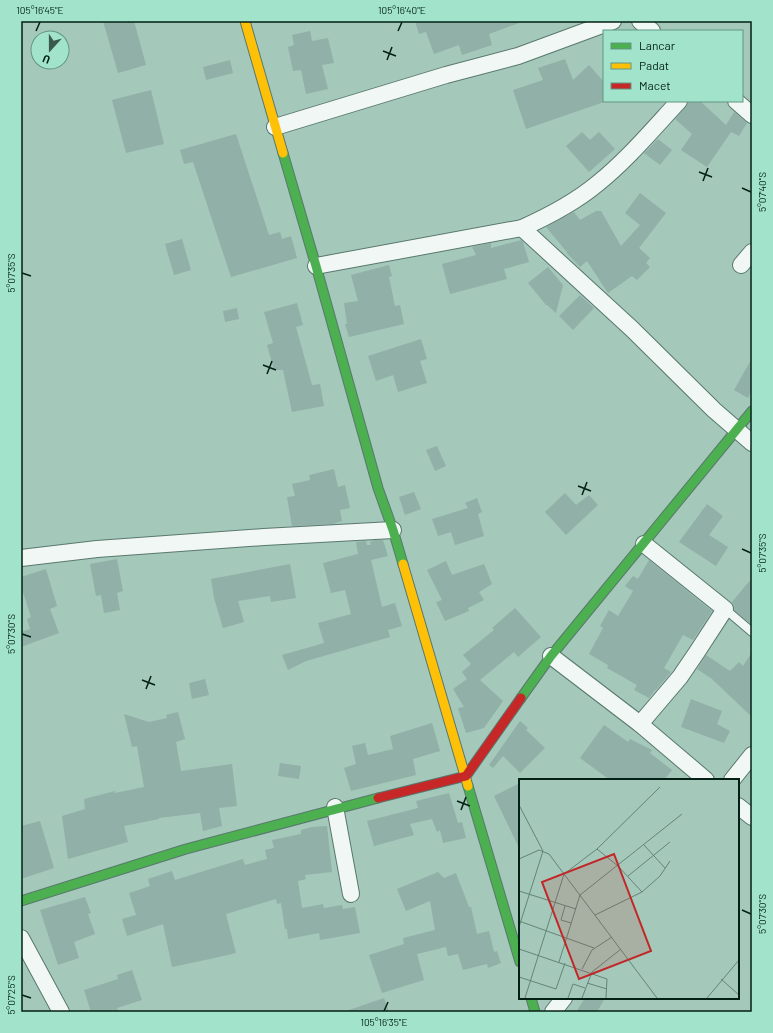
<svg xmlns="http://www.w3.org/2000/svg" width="773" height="1033" viewBox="0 0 773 1033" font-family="Barlow,sans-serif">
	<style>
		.building { fill: #91b0a8 }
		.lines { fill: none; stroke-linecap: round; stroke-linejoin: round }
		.lane-casing { stroke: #59786e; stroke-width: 10 }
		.street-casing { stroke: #59786e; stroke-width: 18 }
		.fast-casing { stroke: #59786e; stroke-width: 11 }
		.slow-casing { stroke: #59786e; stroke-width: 11 }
		.jam-casing { stroke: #59786e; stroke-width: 11 }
		.lane { stroke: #f1f7f5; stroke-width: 8 }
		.street { stroke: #f1f7f5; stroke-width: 16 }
		.fast { stroke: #4caf50; stroke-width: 9 }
		.slow { stroke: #ffc107; stroke-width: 9 }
		.jam { stroke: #c62828; stroke-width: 9 }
		.ticks { fill: none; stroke: #031f16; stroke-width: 1.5 }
		.inset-road { fill: none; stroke: #648478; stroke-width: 1 }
		.view { fill: #c12726; fill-opacity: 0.15; stroke: #c12726; stroke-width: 2 }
		.inset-edge { fill: none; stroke: #031f16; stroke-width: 2 }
		.neatline { fill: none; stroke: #031f16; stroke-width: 1.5 }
		.ticks-label { font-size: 10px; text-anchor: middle; fill: #031f16 }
	</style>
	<rect width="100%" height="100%" fill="#a4c8ba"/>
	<g class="building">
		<polygon points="103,21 134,21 146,65 118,73"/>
		<polygon points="415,21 522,21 522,22 489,34 492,45 462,55 459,45 434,54 426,32 419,34"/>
		<polygon points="310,31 312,41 328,38 334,63 322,65 328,89 306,94 301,70 293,71 288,47 294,45 292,35"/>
		<polygon points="565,59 573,80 589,65 604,82 604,102 526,129 513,90 543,80 538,68"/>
		<polygon points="230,60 233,73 206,80 203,67"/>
		<polygon points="151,90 164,144 126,153 112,100"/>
		<polygon points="690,101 700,101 726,125 734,112 747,123 739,136 731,132 707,167 681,150 692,134 675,119"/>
		<polygon points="582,132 590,140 599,132 615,149 589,172 566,146"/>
		<polygon points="236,134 269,235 280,232 282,239 291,236 297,258 231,277 193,162 184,164 180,150"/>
		<polygon points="658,139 672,150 660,165 644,153"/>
		<polygon points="640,193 666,213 639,248 650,258 646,263 650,267 637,280 632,276 608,293 587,261 580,267 566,252 568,250 566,251 546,227 574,212 580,220 596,211 601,211 621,246 640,225 625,213"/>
		<polygon points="182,239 191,270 174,275 165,244"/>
		<polygon points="521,240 523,242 529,262 504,269 507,279 450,294 442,264 476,255 472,247 491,243 491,248"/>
		<polygon points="389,265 392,276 389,277 395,306 400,305 404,324 349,337 345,324 347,324 344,303 358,301 351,275"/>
		<polygon points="548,267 563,285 556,313 547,305 546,305 528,283"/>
		<polygon points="580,295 594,308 573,330 559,316"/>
		<polygon points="297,303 303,325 296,327 312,385 320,384 324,406 292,412 283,370 274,370 267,345 273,343 264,312"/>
		<polygon points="237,308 239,319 225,322 223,311"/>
		<polygon points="421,339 427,359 420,361 427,383 398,392 393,375 376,381 368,356"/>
		<polygon points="752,358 752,390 748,398 734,390"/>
		<polygon points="437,446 446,466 435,471 426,450"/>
		<polygon points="334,469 338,487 345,485 350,508 340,510 342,521 333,524 292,526 287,497 295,496 292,484 310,480 309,475"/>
		<polygon points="414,492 421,509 405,515 399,497"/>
		<polygon points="565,493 576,505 589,495 598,505 566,535 545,512"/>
		<polygon points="477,498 482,512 478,514 484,536 455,545 451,532 438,536 432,519 468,508 465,503"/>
		<polygon points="707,504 723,516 709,535 728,547 716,566 679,542"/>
		<polygon points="375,540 383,540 388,556 371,560 382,607 395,603 402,626 388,630 390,637 306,661 288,670 282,655 324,643 318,623 351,614 345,590 331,593 323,563 358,554 356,542 366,541 367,545 371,545 370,542"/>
		<polygon points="117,559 123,591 117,593 120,610 104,613 101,595 96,596 90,564"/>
		<polygon points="649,560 712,611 693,640 683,635 664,668 671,672 656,690 655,690 649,698 634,690 637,685 607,668 608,665 589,654 603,628 600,626 609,610 618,616 633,591 625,586 633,576 638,579"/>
		<polygon points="446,561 452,575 484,564 492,584 479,592 484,600 468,608 469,611 445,621 436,602 442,600 427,570"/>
		<polygon points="290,564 296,598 271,602 270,596 238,601 244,622 223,628 214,598 211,579"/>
		<polygon points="46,569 57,606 50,609 59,633 21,647 21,632 30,629 27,619 31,617 21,586 21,577"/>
		<polygon points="752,578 752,625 734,610 732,602"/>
		<polygon points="515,608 541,637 518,657 514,652 480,680 503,701 484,728 466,733 458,708 464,707 453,689 467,679 462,672 471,664 463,655 494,630 492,628"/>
		<polygon points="752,652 752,717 712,679 697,669 706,655 730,671 739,662 743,666"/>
		<polygon points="205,679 209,695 192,699 189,683"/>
		<polygon points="691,699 722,711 717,724 730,731 724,743 681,727"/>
		<polygon points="178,712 185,739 176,742 181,771 232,764 237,806 219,808 222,826 203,831 200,813 159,818 159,819 124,826 128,842 68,859 62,816 85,809 84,799 115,791 115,793 144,787 137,746 132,747 124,714 149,722 167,718 166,715"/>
		<polygon points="520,721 528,728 526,730 545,748 520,773 503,756 493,768 489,765"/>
		<polygon points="432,723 440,751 413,759 416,775 351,791 344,768 356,764 352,746 365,743 368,755 393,749 390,736"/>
		<polygon points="604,725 628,742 630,739 652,750 650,753 672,770 664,780 610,780 580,758"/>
		<polygon points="280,763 301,766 299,779 278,776"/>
		<polygon points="520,783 520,850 494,796"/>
		<polygon points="449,793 458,823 462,822 466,838 443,843 440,830 437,832 432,819 410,824 414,835 374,846 367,821 418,808 416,801"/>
		<polygon points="40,821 54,868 21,879 21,826"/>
		<polygon points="327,826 332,872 305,875 306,879 298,881 302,908 323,904 324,908 342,905 343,909 355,907 360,933 320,940 319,933 288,939 287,929 285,929 281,903 277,904 276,899 226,914 236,953 210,959 172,967 163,924 127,936 122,919 136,915 129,893 150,886 148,879 172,871 175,880 243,859 245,865 267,859 265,850 274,848 272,840 301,834 301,830 312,827"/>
		<polygon points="438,872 444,878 456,873 469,907 471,907 477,934 489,931 494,952 497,951 501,963 488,968 487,964 463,970 458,954 448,956 446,947 417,954 424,980 382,993 369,955 404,944 403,938 435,930 430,901 406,911 397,889"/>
		<polygon points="85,897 91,913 88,914 95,934 74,942 79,958 58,965 40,910"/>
		<polygon points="132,970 142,1000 117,1008 119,1012 91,1012 84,990 118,979 117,975"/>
		<polygon points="384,998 389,1012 349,1012 349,1010"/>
		<polygon points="585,998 605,998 597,1012 576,1012"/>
	</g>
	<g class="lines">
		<g class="lane-casing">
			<polyline id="lane" points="725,609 752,632"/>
		</g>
		<g class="street-casing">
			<g id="street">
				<polyline points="640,21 652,31"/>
				<polyline points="736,101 752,115"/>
				<polyline points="275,127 446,75 518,56 613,21"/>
				<polyline points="522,228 632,329 714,410 752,443"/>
				<polyline points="741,265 752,252"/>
				<path d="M 316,266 L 522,228 C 549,216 574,203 597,184 C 627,160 653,129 679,101"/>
				<polyline points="21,558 97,549 264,537 393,530"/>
				<polyline points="551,656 640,724 706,780"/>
				<polyline points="640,724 680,677 697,652 725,609 644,544"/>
				<polyline points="732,780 752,755"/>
				<polyline points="738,806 752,817"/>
				<polyline points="335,807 351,894"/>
				<polyline points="21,938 61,1012"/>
				<polyline points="553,1012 564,998"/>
			</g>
		</g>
		<g class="fast-casing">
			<g id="fast">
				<polyline points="283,153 316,266 378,488 393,530 403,564"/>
				<polyline points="521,698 551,656 752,411"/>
				<polyline points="468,786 520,962"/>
				<polyline points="21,901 186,849 378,798"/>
				<polyline points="531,998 535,1012"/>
			</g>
		</g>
		<g class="slow-casing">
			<g id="slow">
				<polyline points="245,21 283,153"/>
				<polyline points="403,564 468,786"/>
			</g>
		</g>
		<g class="jam-casing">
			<polyline id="jam" points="378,798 466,776 521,698"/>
		</g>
		<use href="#lane" class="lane"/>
		<use href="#street" class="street"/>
		<use href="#fast" class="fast"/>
		<use href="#slow" class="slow"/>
		<use href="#jam" class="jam"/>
	</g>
	<path class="ticks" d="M 36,31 L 40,22M 398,31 L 402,22M 383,51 L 396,56M 387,60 L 392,47M 699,172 L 712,177M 703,181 L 708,168M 742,188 L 751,192M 22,273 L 31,276M 263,365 L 276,370M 267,374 L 272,361M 578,486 L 591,491M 582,495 L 587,482M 742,549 L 751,553M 22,634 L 31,637M 142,680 L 155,685M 146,689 L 151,676M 457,801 L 470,806M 461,810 L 466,797M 742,910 L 751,914M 22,995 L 31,998M 384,1011 L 388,1002"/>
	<g transform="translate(519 779)">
		<rect width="220" height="220" fill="#a4c8ba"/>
		<path class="inset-road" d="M 0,26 L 24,72 L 0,148M 125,66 L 146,89M 0,80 L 20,71 L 30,75 L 138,219M 109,97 L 151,63M 0,112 L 57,130M 123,113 L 141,97 L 151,82M 46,127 L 42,141 L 52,144M 76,136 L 123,113 L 99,87 L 78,70M 0,142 L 75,169M 0,170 L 88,200 L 87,219M 40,183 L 61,116 L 163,35M 63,190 L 73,171 L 93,158M 0,198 L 37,210 L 46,184M 202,200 L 220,216M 68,204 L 88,210M 6,219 L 45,95 L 78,70 L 141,8M 49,219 L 54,205 L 66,209M 63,219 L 73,193 L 102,170M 188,219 L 220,181"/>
		<path class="view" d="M 95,75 L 132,172 L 60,200 L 23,103 Z"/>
		<rect width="220" height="220" class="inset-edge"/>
	</g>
	<rect width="773" height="1033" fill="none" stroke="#a1e4cb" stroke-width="44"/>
	<rect x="603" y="30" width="140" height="72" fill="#a1e4cb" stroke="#629583"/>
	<rect x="611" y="43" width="20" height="6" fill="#4caf50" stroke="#629583"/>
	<text x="639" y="50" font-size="12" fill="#031f16">Lancar</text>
	<rect x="611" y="63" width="20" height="6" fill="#ffc107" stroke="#629583"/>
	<text x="639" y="70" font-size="12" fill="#031f16">Padat</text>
	<rect x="611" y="83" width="20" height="6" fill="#c62828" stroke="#629583"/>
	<text x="639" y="90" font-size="12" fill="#031f16">Macet</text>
	<g transform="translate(50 50) rotate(201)"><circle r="19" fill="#a1e4cb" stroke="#629583"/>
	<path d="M0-3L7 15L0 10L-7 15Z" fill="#3b5a4f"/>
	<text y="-6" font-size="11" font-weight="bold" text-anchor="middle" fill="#031f16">U</text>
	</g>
	<rect x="22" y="22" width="729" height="989" class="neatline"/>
	<g class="ticks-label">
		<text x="40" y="14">105°16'45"E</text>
		<text x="402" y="14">105°16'40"E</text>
		<text transform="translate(762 192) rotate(-90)" y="4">5°07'40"S</text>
		<text transform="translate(11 273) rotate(-90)" y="4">5°07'35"S</text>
		<text transform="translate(762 553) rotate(-90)" y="4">5°07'35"S</text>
		<text transform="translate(11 634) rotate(-90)" y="4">5°07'30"S</text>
		<text transform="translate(762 914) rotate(-90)" y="4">5°07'30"S</text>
		<text transform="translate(11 995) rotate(-90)" y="4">5°07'25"S</text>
		<text x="384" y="1026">105°16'35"E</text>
	</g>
</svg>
